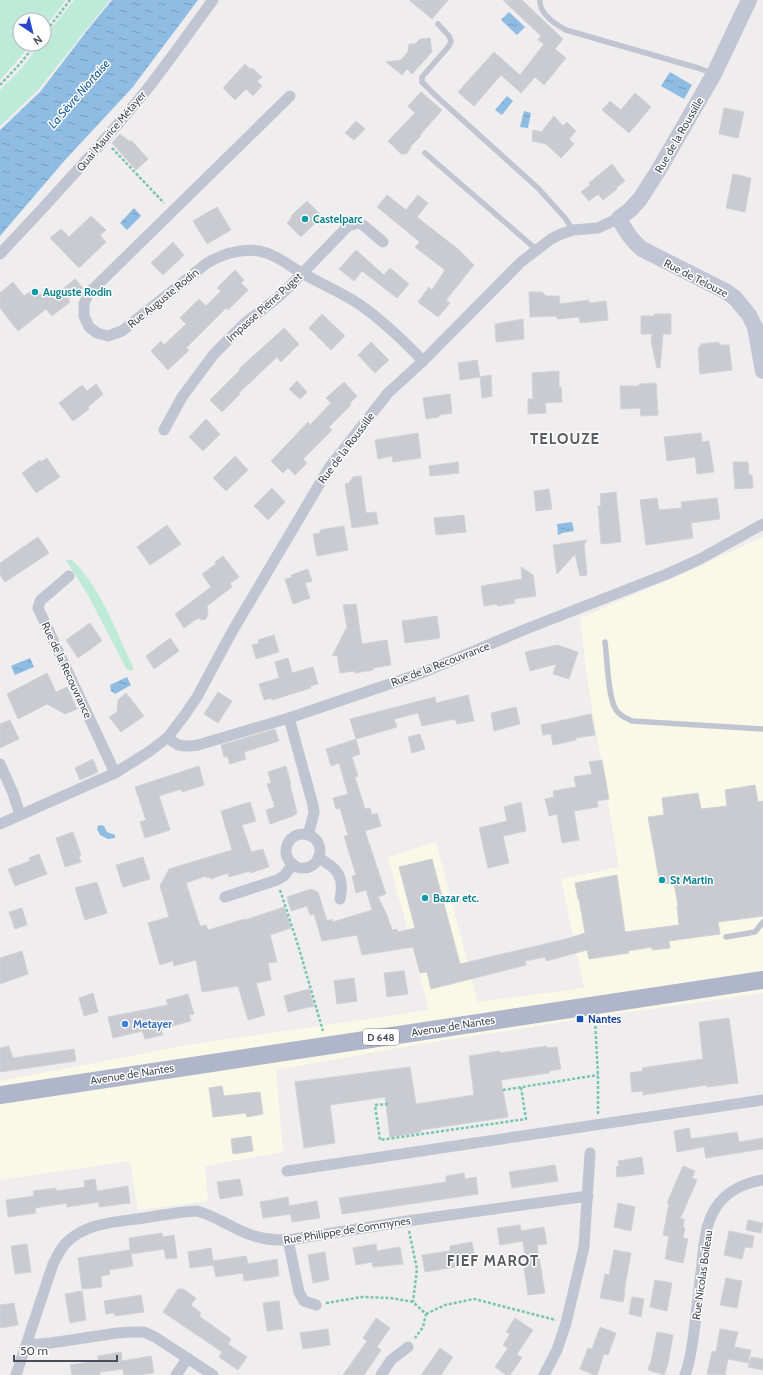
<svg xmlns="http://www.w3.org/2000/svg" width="763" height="1375" viewBox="0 0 763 1375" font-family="Cabin,sans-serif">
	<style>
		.commercial { fill: #faf9e7 }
		.green { fill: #beeada }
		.water { fill: url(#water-ripples) }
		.building { fill: #cacbd1; stroke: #d1d2d8 }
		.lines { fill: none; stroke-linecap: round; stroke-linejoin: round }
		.path { stroke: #79c5b3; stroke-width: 2.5; stroke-dasharray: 3 2; stroke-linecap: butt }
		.lane { stroke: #c1c5d1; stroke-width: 5.5 }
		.street { stroke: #c1c5d1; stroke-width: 11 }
		.secondary { stroke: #c1c5d4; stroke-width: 16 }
		.primary { stroke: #afb5ca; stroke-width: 18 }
		.culture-dot { fill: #0f9aa8; stroke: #fff; stroke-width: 1.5 }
		.transit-dot { fill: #1a4fb4; stroke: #fff; stroke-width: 1.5 }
		.shop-dot { fill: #3f7fe0; stroke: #fff; stroke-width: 1.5 }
		.labels { text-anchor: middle; stroke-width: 3; stroke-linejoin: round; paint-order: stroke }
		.shield { fill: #fff; stroke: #7e828a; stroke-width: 1 }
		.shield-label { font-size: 10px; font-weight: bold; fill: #474c58 }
		.street-label { font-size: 11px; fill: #474c58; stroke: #fff }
		.culture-label { font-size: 11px; font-weight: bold; fill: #0d838f; stroke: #fff; text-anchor: start }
		.transit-label { font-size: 11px; font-weight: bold; fill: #164399; stroke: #fff; text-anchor: start }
		.shop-label { font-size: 11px; font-weight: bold; fill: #366cbe; stroke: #fff; text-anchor: start }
		.water-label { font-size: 12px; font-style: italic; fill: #185e9a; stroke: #fff }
		.district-label { font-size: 15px; font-weight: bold; letter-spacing: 1px; fill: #5a5b61; stroke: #fff }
	</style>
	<defs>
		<pattern id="water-ripples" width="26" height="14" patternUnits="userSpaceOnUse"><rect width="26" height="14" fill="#8fbce3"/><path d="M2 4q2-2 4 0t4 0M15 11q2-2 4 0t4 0" fill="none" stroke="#779bbb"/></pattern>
	</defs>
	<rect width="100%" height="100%" fill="#efeded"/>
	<polygon class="commercial" points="763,537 763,993 589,1018 415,1045 276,1070 283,1152 205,1166 208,1201 138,1210 130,1161 0,1180 0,1081 188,1045 429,1010 388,857 436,842 478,1002 584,988 561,879 619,867 587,677 580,618 674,578"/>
	<g class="green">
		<polygon points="0,0 66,0 44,29 44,20 20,20 20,44 32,44 0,80"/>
		<polygon points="74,0 110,0 38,90 0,126 0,90 21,69 40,44 44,44 44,38"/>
		<path d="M 66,560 L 72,560 C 102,589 116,632 134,669 L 130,671 L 126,668 L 89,597 Z"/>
	</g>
	<g class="water">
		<polygon points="112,0 198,0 132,88 65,160 0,236 0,130 40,92 89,28"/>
		<polygon points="509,12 525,27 517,35 501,20"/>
		<polygon points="670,72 692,85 684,99 661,86"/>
		<polygon points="507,96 513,101 502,115 495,110"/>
		<polygon points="524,111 531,113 528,128 520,127"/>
		<polygon points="134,208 141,216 127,230 120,223"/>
		<polygon points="572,522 574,531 562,533 561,534 558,535 557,524"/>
		<polygon points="30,658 34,667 15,675 11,666"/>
		<polygon points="127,677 131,685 115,694 111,691 110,685"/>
		<polygon points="100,825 104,826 107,832 115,835 115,838 108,839 100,835 97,829 98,826"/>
	</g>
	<g class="building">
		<polygon points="409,0 448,0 432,19"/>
		<polygon points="503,0 522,0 563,39 555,49 566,58 544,85 535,77 521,93 501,75 474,106 458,92 494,52 520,75 544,44 538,40 541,36"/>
		<polygon points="430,38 432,52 412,74 407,69 402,75 386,62 401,60 408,52 409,44 415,44 420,39"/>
		<polygon points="245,64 250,69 252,68 262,77 257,81 262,86 253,96 246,89 235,100 223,88"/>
		<polygon points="421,92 442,110 420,135 421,136 410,147 411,148 406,154 401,154 388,141 415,113 408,106"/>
		<polygon points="635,93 651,107 629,133 602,110 610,101 621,110"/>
		<polygon points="724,108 744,112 738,138 719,134"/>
		<polygon points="554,116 563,126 567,122 576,131 569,139 574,144 561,158 546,144 532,141 533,130 542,132 545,127"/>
		<polygon points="356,121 365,129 354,140 345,133"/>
		<polygon points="120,134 129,141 132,141 148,159 136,170 112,143"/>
		<polygon points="612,164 625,181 616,188 617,189 603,200 598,194 589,201 581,192 590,185 589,183"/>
		<polygon points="733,174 751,178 745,212 726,208"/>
		<polygon points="387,195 406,210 418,195 428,203 417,217 459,250 474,265 446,300 450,303 438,317 418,302 429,287 432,290 445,270 415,247 420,242 377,207"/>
		<polygon points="307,201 322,216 301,237 287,223 292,217 291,216"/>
		<polygon points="217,207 231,230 207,244 193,221"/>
		<polygon points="91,216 106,230 100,235 106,242 79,268 50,238 61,229 69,237"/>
		<polygon points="173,242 184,255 163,275 151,263"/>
		<polygon points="356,250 384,275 390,268 409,284 397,298 362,271 354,281 339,269"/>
		<polygon points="235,270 244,280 241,283 248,290 228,310 226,308 186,348 189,350 168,370 151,351 161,341 164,345 186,324 180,318 199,299 206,306 221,291 217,288"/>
		<polygon points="75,279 83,288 68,299 70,302 52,316 46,309 18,331 0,308 0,293 13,282 24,296 35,288 40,295 46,291 48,294 52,291 55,295"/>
		<polygon points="529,292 542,292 546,296 559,296 560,304 589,300 589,303 606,301 608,320 580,323 579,317 557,319 557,316 530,317"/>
		<polygon points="322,314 345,336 331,350 309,328"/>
		<polygon points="654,314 671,314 671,334 663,334 660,368 657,368 651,341 652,334 641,334 641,316 654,316"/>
		<polygon points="523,319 524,339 496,342 495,324"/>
		<polygon points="284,328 299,344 281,362 277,357 239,393 240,394 222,412 210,400 240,370 239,369"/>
		<polygon points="371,342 389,360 375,373 358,355"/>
		<polygon points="719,342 719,345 729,345 732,370 700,374 698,349 701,344"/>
		<polygon points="477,360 480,377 460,380 458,363"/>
		<polygon points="559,371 559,387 561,387 562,402 545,403 546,413 528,414 528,399 533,399 532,373"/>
		<polygon points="491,375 492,396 482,398 480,377"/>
		<polygon points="297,381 307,392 300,399 289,389"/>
		<polygon points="344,382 357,396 350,403 351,405 329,427 332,430 303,459 307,463 295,475 288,468 283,473 271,461 308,422 310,425 331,403 326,398"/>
		<polygon points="656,383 658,415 641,416 640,408 621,409 620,386 639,386 639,384"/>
		<polygon points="96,384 103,394 88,407 89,409 73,421 59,403 82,385 87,391"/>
		<polygon points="450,394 452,413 439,415 439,417 426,419 423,398"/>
		<polygon points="206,419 220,434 203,451 189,437"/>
		<polygon points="418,433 421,458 393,462 392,456 378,459 375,440"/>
		<polygon points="701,433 702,442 709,441 714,472 697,474 695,457 667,461 664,437"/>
		<polygon points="235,456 248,470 226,491 213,478"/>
		<polygon points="47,458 60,477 36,493 22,473 40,460 41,462"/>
		<polygon points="458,462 459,473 430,476 429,466"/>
		<polygon points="733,462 748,462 749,475 752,475 753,488 735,489"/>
		<polygon points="361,476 366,513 376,512 378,524 352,528 345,484 349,483 353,477"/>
		<polygon points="272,488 285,502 268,520 254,506"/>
		<polygon points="549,489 552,509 536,511 534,491"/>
		<polygon points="616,492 621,542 601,544 598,506 601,506 600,494"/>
		<polygon points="657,498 659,510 682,508 681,502 717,498 720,519 691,523 693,538 646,545 640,500"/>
		<polygon points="464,515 466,532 436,535 434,518"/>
		<polygon points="167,525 181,544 150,565 137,547"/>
		<polygon points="344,526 348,550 317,556 313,534 320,533 320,530"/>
		<polygon points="38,537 49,553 5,582 0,575 0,563"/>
		<polygon points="587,540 584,544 587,575 580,576 575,554 557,574 553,545"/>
		<polygon points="223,556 239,577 230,583 232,587 207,606 208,614 206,619 202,620 198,618 184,628 175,614 211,587 202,574 216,564 215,562"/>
		<polygon points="521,567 533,575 536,596 514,599 515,603 498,606 497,604 484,606 481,586 522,579"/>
		<polygon points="308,569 312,581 305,583 310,598 293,604 285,579 292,577 291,575"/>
		<polygon points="356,604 362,644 387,640 391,665 373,668 373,670 355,673 354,671 340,673 337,655 332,656 347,627 343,605"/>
		<polygon points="437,616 440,638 405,643 402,621"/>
		<polygon points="90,623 102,641 78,658 66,640"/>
		<polygon points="274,635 279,652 256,659 252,645 259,643 258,640"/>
		<polygon points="170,638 179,651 154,669 146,656"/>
		<polygon points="557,645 578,652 569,679 553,674 556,664 530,671 525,652"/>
		<polygon points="288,658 292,673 313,667 318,684 310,686 311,688 272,700 271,698 264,700 259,684 279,678 275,662"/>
		<polygon points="47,673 56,692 67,687 77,709 65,714 47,704 18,719 7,694"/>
		<polygon points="218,692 232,701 218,723 204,714"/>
		<polygon points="126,693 144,716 121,732 109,717 117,712 118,700"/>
		<polygon points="468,695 474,721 457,724 455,719 422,726 418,713 394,719 397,727 356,739 350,719 435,697 436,703"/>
		<polygon points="516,707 520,724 494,731 491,713"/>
		<polygon points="591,714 595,735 576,738 576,740 553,745 551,734 543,735 541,725"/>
		<polygon points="10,720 19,739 0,748 0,724"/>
		<polygon points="275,729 279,741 244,752 246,759 230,764 227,756 224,757 221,745"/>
		<polygon points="420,734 425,749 412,753 408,737"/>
		<polygon points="356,739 360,754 352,757 358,776 355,777 365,809 370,808 372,815 377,813 381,826 365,831 386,894 378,897 387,915 392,930 397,929 398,932 415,928 399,867 432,859 460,964 566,939 585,933 579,899 578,899 575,883 617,875 625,932 679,925 677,907 678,906 674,883 660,884 648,817 664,815 662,798 698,793 701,809 727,806 725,790 755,785 758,802 763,801 763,916 718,922 720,934 669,941 670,948 652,950 652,947 628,951 629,953 589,959 587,950 546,961 545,957 525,961 526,965 431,989 427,972 420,973 413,947 362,955 357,935 322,941 314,914 310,915 307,906 291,911 287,897 311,889 318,892 327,921 332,919 333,922 372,910 366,890 356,893 352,876 356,875 344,836 348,835 340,808 336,809 333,798 348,794 339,763 331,766 326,749"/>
		<polygon points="93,759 98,772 80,780 75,768"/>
		<polygon points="602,760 609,799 597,801 598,807 574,811 579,840 562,843 557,814 549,816 545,799 554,797 553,791 576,787 574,777 592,774 589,762"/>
		<polygon points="199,766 204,785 182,792 181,789 159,796 170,830 145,838 140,822 146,820 135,787"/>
		<polygon points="286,766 291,784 290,785 297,813 293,816 270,824 266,810 275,807 267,784 271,783 268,772"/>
		<polygon points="250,802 256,821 242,825 251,852 263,849 269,867 250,873 250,871 229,877 228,873 211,879 210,877 207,878 206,876 186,883 200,926 206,925 208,930 245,919 245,920 284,907 291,928 270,935 277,962 268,963 271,980 256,983 265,1015 248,1020 238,986 202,992 196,960 174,966 173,961 160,965 148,923 169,917 160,886 169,869 232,850 221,811"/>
		<polygon points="521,802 526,831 503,836 509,863 488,868 479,828 507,821 504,807"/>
		<polygon points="73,832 81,855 79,857 81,862 65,867 56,838"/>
		<polygon points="39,854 47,874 15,886 8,869 30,861 29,858"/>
		<polygon points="143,857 150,879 123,887 116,865"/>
		<polygon points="97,882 107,913 85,920 75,888"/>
		<polygon points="22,908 27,925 15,929 9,912"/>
		<polygon points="22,951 28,974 0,984 0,958"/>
		<polygon points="404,971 408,994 387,997 384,973"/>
		<polygon points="354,978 357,1001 337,1004 334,981"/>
		<polygon points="309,989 314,1006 288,1012 284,996"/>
		<polygon points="93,993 98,1012 84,1016 79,998"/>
		<polygon points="188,994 194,1014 189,1015 191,1021 161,1029 163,1035 145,1039 142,1031 113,1038 108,1017 168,1005 166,1000"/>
		<polygon points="729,1018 738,1083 707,1087 707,1085 643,1095 643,1091 632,1092 630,1073 643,1071 642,1068 703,1059 699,1022"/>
		<polygon points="9,1046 13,1058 74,1049 76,1061 0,1072 0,1048"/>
		<polygon points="547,1046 547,1048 557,1047 561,1069 549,1071 549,1073 501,1080 508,1117 421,1130 421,1132 390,1137 385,1097 330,1105 335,1143 304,1148 295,1082 410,1067 416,1104 474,1095 469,1056 499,1051 500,1053"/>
		<polygon points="222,1086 224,1096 260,1092 263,1114 247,1117 246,1113 213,1117 209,1088"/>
		<polygon points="689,1128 691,1139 737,1132 739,1142 763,1138 763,1149 706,1158 704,1147 677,1152 674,1131"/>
		<polygon points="251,1136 253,1151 233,1154 231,1139"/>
		<polygon points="642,1157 644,1174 617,1177 616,1167 619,1166 618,1161"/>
		<polygon points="555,1165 558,1181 512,1188 509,1172"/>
		<polygon points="683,1166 695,1171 692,1178 697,1180 680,1219 684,1219 683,1227 685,1228 683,1238 688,1239 683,1263 665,1259 669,1236 663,1235 669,1203 667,1203"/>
		<polygon points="464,1173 465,1179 476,1177 478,1194 342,1214 339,1198 446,1182 446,1176"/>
		<polygon points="95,1179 97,1191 128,1186 130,1203 99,1207 99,1202 67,1207 67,1203 35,1208 36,1213 8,1217 6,1200 34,1196 33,1191 56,1188 56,1191 85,1187 84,1181"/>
		<polygon points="240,1179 243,1195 220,1199 217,1182"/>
		<polygon points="288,1197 290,1214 263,1218 260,1202"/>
		<polygon points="317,1201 320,1218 292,1222 289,1206"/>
		<polygon points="618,1203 635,1207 631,1231 614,1227"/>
		<polygon points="748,1220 763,1223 761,1233 746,1230"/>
		<polygon points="520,1225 521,1231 544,1227 547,1244 537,1245 545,1293 528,1295 524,1268 527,1267 523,1241 500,1245 497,1228"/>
		<polygon points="729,1231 754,1236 752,1248 745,1247 742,1259 724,1255"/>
		<polygon points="162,1233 163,1237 174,1235 177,1258 166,1259 164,1249 131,1254 133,1266 109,1270 110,1274 101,1276 102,1287 82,1289 78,1258 130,1250 129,1238"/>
		<polygon points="472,1242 475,1259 461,1261 462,1266 425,1272 422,1255 450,1251 450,1246"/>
		<polygon points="27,1244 31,1272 15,1274 11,1246"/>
		<polygon points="376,1244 377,1251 400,1247 403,1264 373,1267 372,1262 356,1265 353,1248"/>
		<polygon points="211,1248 213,1261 246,1256 248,1264 277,1259 279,1276 244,1281 243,1273 216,1277 213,1265 190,1268 188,1252"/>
		<polygon points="614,1250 631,1253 624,1292 625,1292 623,1302 600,1298 605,1274 609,1275"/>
		<polygon points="325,1252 329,1280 313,1283 308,1255"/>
		<polygon points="726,1278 742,1281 737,1308 720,1305"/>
		<polygon points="655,1280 672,1283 667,1311 650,1307"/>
		<polygon points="178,1289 183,1289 196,1298 191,1305 201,1313 199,1316 231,1339 228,1344 247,1357 238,1370 219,1357 222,1352 163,1312"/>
		<polygon points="82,1291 86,1320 70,1323 65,1294"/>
		<polygon points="141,1295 144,1312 115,1316 114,1313 106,1314 104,1301"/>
		<polygon points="632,1297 644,1299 641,1317 629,1314"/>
		<polygon points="279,1301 283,1329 267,1331 263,1303"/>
		<polygon points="14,1303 18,1325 0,1328 0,1305"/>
		<polygon points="376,1318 390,1328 377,1347 381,1350 364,1375 343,1375 367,1341 363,1338"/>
		<polygon points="515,1318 533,1330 517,1354 522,1358 510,1375 506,1375 495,1367 508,1348 503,1345 510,1334 506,1332"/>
		<polygon points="600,1327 616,1333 608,1355 604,1354 597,1375 594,1375 580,1369 588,1348 592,1349"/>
		<polygon points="328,1329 330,1345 303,1349 300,1333"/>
		<polygon points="720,1329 738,1332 734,1347 751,1350 748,1363 728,1359 725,1375 707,1374 712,1351 716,1352"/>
		<polygon points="657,1332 673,1335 668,1364 664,1375 648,1370 651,1361"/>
		<polygon points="440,1348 453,1357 441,1375 421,1375"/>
		<polygon points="121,1352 122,1361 151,1356 154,1373 138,1375 124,1375 123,1369 100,1372 100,1375 72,1375 70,1365 98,1361 98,1356"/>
		<polygon points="751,1357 763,1359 763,1370 748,1367"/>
	</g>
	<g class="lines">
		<g class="path">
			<polyline points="44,34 70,0"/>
			<polyline points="0,85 18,66 36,44"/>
			<polyline points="112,148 164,203"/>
			<polyline points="280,890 298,945 323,1031"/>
			<polyline points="595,1021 598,1075 598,1114"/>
			<polyline points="503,1090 598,1075"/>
			<polyline points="388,1104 375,1105 380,1140 526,1119 521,1087"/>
			<polyline points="409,1231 417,1269 413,1302"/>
			<polyline points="326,1303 362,1297 391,1298 413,1302 426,1314 423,1327 415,1338"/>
			<polyline points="426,1314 445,1305 474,1299 556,1320"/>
		</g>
		<g class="lane">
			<path d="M 540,0 C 539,14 555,24 566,30 L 698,68 L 712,73"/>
			<polyline points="438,24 449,36 451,41 449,46 422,77 422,82 436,96 538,188 565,218 573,230"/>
			<polyline points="425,153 537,250"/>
			<path d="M 605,642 C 607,657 608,696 615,708 C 618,715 626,718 632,721 L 763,729"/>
			<polyline points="726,937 755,932 763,922"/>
		</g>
		<g class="street">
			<path d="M 290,96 L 88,294 L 84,304 L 84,316 L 89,327 L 97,333 L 108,336 L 122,331 L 207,263 C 223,254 240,248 259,251 C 275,254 288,265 302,273 C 321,284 341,292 359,304 C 382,320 403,340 423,361"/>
			<path d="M 0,254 C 49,202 98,149 144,93 C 168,63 190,31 213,0"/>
			<polyline points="164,430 182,397 214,354 245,323 276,299 290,286 348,226 358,223 363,225 383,242"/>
			<polyline points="69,576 41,600 39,604 38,608 115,773"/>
			<polyline points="289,718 313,805 314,813 308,835"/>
			<path d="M 168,737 C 176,747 185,747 198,745 L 289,718 L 422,673 L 526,629 L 667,574 L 700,559 L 763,524"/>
			<polyline points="0,764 13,793 20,815"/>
			<polyline points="0,824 115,773 150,751 168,737 184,716 197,697 233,630 329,468 388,393 423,361 521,262 551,239 561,234 573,230 598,228 619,218"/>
			<circle cx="303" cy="851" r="17"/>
			<path d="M 318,858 C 337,867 345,877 340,899"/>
			<polyline points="225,897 277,880 284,876 293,864"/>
			<polyline points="287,1171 763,1100"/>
			<polyline points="288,1240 299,1292 304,1301 316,1305"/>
			<polyline points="27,1345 51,1343 117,1333 132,1332 144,1332 155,1337 213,1375"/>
			<path d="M 16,1375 L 53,1264 C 57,1257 60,1249 66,1243 C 86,1222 118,1222 144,1218 C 162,1215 179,1212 197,1211 C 217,1216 234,1230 254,1236 C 265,1240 276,1240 288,1240 L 407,1221 L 588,1196"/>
			<polyline points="176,1375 188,1358"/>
			<polyline points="381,1375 391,1360 408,1347"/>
			<polyline points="544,1375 557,1350 566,1323 584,1247 590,1153"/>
			<path d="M 685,1375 C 691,1359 693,1341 695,1324 C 697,1303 700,1283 702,1263 C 704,1245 705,1225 715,1209 C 725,1192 744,1183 763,1180"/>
		</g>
		<path class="secondary" d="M 749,0 L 714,74 L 658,171 L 640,199 L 630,210 L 619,218 C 625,231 631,240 642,249 L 727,292 L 735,298 L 749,315 L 755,327 L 763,371"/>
		<polyline class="primary" points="0,1095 763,980"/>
	</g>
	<g class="culture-dot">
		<circle cx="305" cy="219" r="4"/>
		<circle cx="35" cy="292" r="4"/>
		<circle cx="662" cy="880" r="4"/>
		<circle cx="425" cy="898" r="4"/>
	</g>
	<rect class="transit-dot" x="576" y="1015" width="8" height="8" rx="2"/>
	<circle class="shop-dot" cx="125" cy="1024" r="4"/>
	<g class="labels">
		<rect class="shield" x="363" y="1029" width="36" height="16" rx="3"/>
		<g class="shield-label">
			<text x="381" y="1041">D 648</text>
		</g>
		<g class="street-label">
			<text transform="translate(111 131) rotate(-50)" y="4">Quai Maurice Métayer</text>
			<text transform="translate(679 135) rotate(-60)" y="4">Rue de la Roussille</text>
			<text transform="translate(696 278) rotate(27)" y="4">Rue de Telouze</text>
			<text transform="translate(163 298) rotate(-39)" y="4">Rue Auguste Rodin</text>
			<text transform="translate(264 307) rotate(-42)" y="4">Impasse Pierre Puget</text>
			<text transform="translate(346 448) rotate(-53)" y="4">Rue de la Roussille</text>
			<text transform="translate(440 664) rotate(-21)" y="4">Rue de la Recouvrance</text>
			<text transform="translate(67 670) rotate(65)" y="4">Rue de la Recouvrance</text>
			<text transform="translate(453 1026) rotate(-9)" y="4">Avenue de Nantes</text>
			<text transform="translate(132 1074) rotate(-9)" y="4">Avenue de Nantes</text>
			<text transform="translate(347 1230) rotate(-9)" y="4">Rue Philippe de Commynes</text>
			<text transform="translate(702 1275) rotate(-82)" y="4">Rue Nicolas Boileau</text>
		</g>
		<g class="culture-label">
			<text x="313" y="223">Castelparc</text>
			<text x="43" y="296">Auguste Rodin</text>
			<text x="670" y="884">St Martin</text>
			<text x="433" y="902">Bazar etc.</text>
		</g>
		<g class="transit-label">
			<text x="588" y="1023">Nantes</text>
		</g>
		<g class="shop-label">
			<text x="133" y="1028">Metayer</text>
		</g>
		<g class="water-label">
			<text transform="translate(79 94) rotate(-49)" y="4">La Sèvre Niortaise</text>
		</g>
		<g class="district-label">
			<text x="565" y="444">TELOUZE</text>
			<text x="493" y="1266">FIEF MAROT</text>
		</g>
	</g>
	<g transform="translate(32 32) rotate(145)"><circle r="19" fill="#ffffff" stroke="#b5b7bc"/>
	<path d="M0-3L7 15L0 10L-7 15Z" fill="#2847ce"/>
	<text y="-6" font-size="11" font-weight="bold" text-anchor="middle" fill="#474c58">N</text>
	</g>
	<path d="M14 1355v6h103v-6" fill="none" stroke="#474c58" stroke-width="2"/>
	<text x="20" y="1355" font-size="12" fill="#474c58" stroke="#ffffff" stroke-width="3" paint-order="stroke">50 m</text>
</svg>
